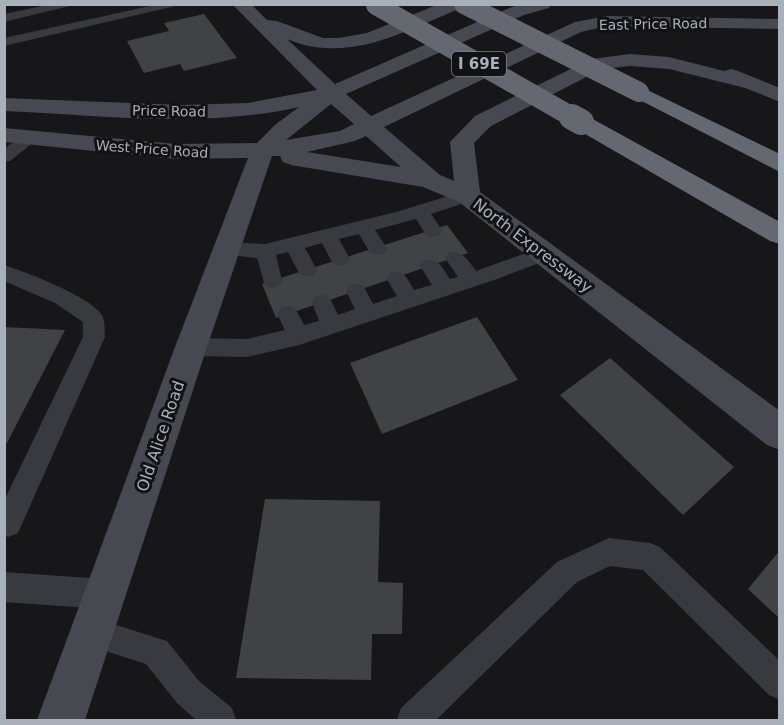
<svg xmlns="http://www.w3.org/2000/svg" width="784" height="725" viewBox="0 0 784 725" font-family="'DejaVu Sans',sans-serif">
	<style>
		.building { fill: #414246 }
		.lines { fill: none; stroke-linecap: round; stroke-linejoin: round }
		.lane { fill: #383a3f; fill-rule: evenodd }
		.secondary { fill: #46494f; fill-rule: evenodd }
		.highway { fill: #646870; fill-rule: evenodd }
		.highway-bridge-far1 { stroke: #646870; stroke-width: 20 }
		.highway-bridge { stroke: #646870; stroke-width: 26 }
		.labels { text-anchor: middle; stroke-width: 6; stroke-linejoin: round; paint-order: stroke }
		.far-street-label { font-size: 14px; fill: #a8b0ba; stroke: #121214 }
		.shield { fill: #121214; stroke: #7b8188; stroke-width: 1.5 }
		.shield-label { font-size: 15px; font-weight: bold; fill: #a8b0ba }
		.street-label { font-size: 16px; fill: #a8b0ba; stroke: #121214 }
	</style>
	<rect width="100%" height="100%" fill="#171719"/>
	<g class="building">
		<polygon points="204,14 237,58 184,71 180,64 144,73 127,41 169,31 164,23"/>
		<polygon points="447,225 468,253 276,318 262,284"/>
		<polygon points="477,317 518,380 382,434 350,363"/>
		<polygon points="4,327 65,330 7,443 4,443"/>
		<polygon points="610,358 734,467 683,515 560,395"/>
		<polygon points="265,499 380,501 378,582 403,583 402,634 372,634 371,680 236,678"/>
		<polygon points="780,550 780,619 748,589"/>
	</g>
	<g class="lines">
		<g class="lane">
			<polygon points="52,4 78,4 4,22 4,14"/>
			<polygon points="159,4 184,4 4,46 4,38"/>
			<polygon points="29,133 37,138 35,141 10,161 4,162 4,149 23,135"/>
			<polygon points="468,190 474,192 477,196 474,200 431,214 442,230 440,235 433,237 426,235 416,219 375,230 387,248 384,253 377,255 370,253 359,234 339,239 350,259 347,264 340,266 333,264 322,243 305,248 317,270 314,275 307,277 300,275 288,252 276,255 282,281 279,286 272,289 265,286 257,258 220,254 217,249 220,244 227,242 265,244 396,212"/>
			<path d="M 543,247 L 550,249 L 553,254 L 550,259 L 497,279 L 299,345 L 247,357 L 191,356 L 183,354 L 180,347 L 183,340 L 191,338 L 247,339 L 285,330 L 277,314 L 281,308 L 288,306 L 295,308 L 304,325 L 319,321 L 312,302 L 315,296 L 322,294 L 329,296 L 338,315 L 355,309 L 346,291 L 349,285 L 356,283 L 363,285 L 373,304 L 397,296 L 386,278 L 389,273 C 404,268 407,279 414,290 L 432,285 L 420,266 L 423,261 C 438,256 442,268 450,279 L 458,277 L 445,258 L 448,253 C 463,249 468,261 476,271 Z"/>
			<path d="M 4,265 C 26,272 89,296 101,314 C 106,320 104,330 105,337 L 18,533 L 8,537 L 4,535 L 4,501 L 83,337 L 83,322 L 55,303 L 4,281 Z"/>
			<polygon points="609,538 650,543 660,547 780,661 780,700 769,695 643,570 610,566 577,582 436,720 397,720 401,708 557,562"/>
			<polygon points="4,572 104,579 114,584 119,594 114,604 104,609 4,602"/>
			<polygon points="91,617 167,641 199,681 232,708 236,720 196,720 177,703 146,664 80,643 76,632 80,621"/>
		</g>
		<path class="secondary" d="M 232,4 L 251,4 L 267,20 L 277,21 L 323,38 L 339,38 L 367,33 L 439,4 L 463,4 L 461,8 C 405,31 348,65 287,39 L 335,84 L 512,7 L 522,4 L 551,4 L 549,8 L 524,15 L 346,94 L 371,116 L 575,22 L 607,16 L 780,19 L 780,29 L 607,26 L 581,32 L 384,127 L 440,175 L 454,181 L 450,142 L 475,116 L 591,59 L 630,54 L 669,57 L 724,71 L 731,69 L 738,71 L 780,88 L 780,102 L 745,88 L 669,69 L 630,66 L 602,69 L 491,126 L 474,143 L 480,192 L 780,411 L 780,450 L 767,445 L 459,202 L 423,187 L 291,165 L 283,162 L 280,156 L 272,156 L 207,347 L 85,720 L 37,720 L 175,347 L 248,158 L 176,159 L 4,142 L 4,128 L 176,144 L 257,143 L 276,124 L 299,107 C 204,129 102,115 4,111 L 4,98 L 181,105 L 248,103 L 317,90 ZM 331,104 L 354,124 L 340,131 L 286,140 ZM 366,136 L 401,167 L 307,152 L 355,141 Z"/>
		<g class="highway">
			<polygon points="639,86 780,154 780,172 632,96 628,92 632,88"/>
			<polygon points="581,115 589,117 780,222 780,244 770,241 573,127 570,122 573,117"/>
		</g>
		<g class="highway-bridge-far1">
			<polyline points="464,4 639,92"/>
			<polyline points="376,5 574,118"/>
		</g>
		<polyline class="highway-bridge" points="572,117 581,122"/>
	</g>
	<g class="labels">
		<g class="far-street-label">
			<text transform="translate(653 24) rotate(-1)" y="5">East Price Road</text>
			<text transform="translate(169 111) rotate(1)" y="5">Price Road</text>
			<text transform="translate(152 149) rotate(4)" y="5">West Price Road</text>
		</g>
		<rect class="shield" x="452" y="52" width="54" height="24" rx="4.5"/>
		<g class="shield-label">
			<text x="479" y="69">I 69E</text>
		</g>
		<g class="street-label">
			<text transform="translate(533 245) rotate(37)" y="6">North Expressway</text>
			<text transform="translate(160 436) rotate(-71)" y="6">Old Alice Road</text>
		</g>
	</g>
	<rect width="784" height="725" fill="none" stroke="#a8b0ba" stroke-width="12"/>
</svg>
